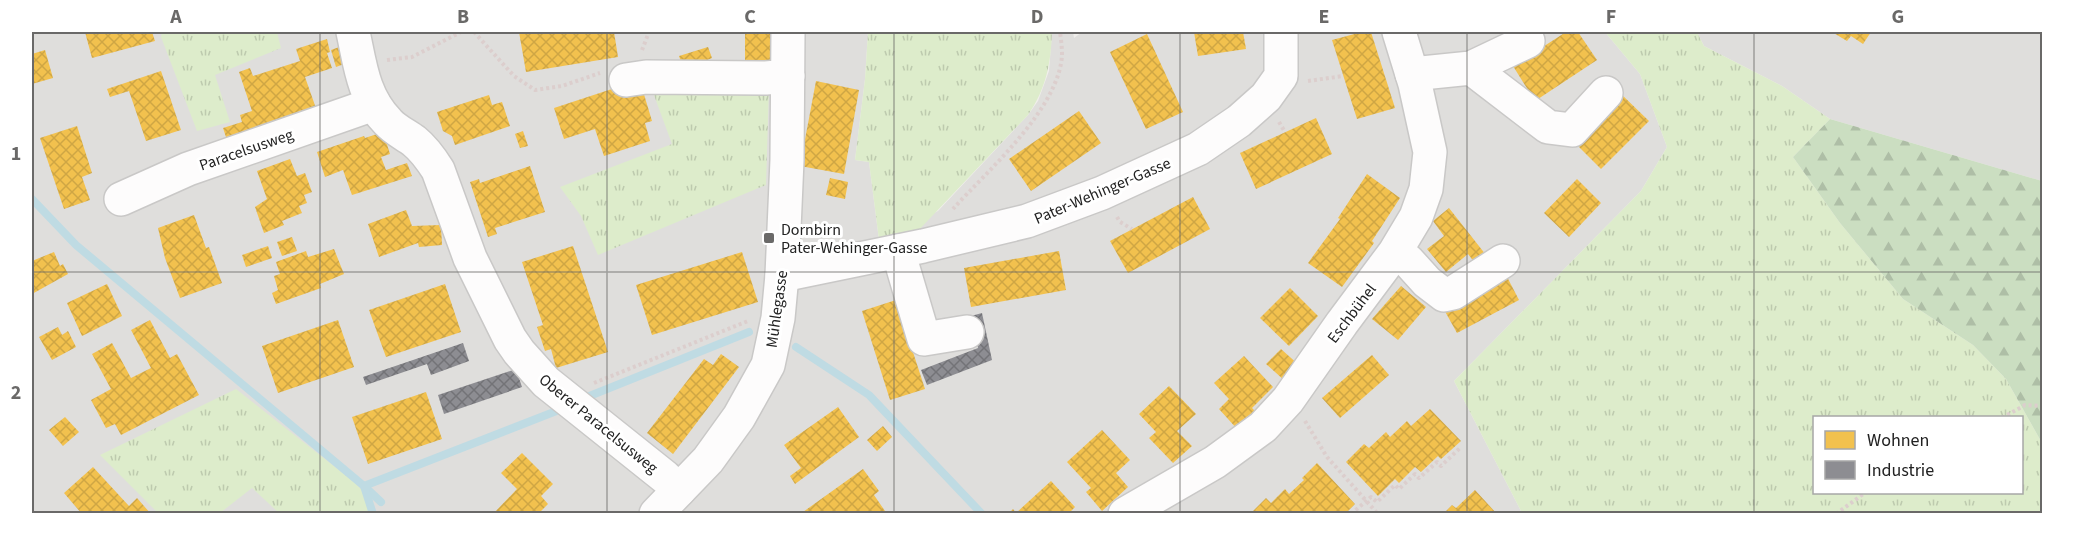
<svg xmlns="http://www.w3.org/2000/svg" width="2074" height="545" viewBox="0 0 2074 545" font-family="'Source Sans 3',sans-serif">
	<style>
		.residential { fill: #dfdedc }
		.grass { fill: url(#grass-tufts); fill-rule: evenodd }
		.forest { fill: url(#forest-firs) }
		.homes { fill: url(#homes-cross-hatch) }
		.industry { fill: url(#industry-cross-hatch) }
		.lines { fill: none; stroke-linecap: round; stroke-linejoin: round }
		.stream { stroke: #bfdbe3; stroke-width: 8 }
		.minor-casing { stroke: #c9c8c7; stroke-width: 36 }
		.path { stroke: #dccecd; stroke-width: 4; stroke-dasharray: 3 3; stroke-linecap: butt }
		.minor { stroke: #fdfcfc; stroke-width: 33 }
		.grid { fill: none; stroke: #6a6968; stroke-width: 1.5; stroke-opacity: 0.55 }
		.poi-dot { fill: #6a6968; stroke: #fff; stroke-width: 2 }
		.labels { text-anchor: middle; stroke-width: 6; stroke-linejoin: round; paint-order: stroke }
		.street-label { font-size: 16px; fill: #222; stroke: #fff }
		.poi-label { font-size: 16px; fill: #222; stroke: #fff; text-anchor: start }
		.neatline { fill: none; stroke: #6a6968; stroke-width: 2 }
		.grid-label { font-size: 20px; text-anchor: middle; font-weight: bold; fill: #6a6968 }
	</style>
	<defs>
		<pattern id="grass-tufts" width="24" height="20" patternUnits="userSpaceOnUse" patternTransform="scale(1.5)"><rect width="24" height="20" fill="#ddeccb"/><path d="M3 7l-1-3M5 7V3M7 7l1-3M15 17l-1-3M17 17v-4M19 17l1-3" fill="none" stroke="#bdcaae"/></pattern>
		<pattern id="forest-firs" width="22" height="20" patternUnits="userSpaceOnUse" patternTransform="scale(1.5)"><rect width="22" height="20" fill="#cbdec1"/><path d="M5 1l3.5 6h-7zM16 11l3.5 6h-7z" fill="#aebea6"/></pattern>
		<pattern id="homes-cross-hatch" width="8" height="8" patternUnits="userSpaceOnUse" patternTransform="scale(1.5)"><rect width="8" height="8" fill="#f2c14e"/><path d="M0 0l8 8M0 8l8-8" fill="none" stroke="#cfa644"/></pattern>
		<pattern id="industry-cross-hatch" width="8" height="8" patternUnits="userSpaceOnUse" patternTransform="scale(1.5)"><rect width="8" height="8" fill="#8d8d92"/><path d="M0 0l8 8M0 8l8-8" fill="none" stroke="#737377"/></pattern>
	</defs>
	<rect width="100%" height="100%" fill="#f0eeeb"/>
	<g class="residential">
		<polygon points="32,32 868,32 865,79 855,160 869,162 879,240 938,211 1028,115 1038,101 1049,71 1052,32 1073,32 1074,38 1082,32 1605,32 1640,74 1667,147 1641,191 1454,381 1522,513 32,513"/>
		<polygon points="1697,32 2042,32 2042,181 1830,119 1782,86 1704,46"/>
	</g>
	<g class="grass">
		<polygon points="162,32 277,32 281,48 215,75 230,122 197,131 161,37"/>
		<path d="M 868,32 L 1052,32 C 1051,63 1046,89 1028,115 L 916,233 L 879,240 L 869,162 L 855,160 L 865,79 Z"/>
		<path d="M 1605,32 L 1697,32 L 1704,46 L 1782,86 L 1830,119 L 1793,157 L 1840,223 L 1903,299 L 1973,345 L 2006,379 L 2042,443 L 2042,513 L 1522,513 L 1454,381 L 1641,191 L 1667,147 L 1640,74 ZM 1814,418 L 2022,418 L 2022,492 L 1814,492 Z"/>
		<polygon points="651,87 769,87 766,185 598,255 581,216 560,187 672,144"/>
		<polygon points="236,389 354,482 367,495 374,513 279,513 252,488 220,513 158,513 100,455"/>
	</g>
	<polygon class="forest" points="1830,119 2042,181 2042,443 2006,379 1973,345 1903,299 1840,223 1793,157"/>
	<g class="homes">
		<polygon points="85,32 152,32 155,41 92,58"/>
		<polygon points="519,32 614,32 618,57 526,72"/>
		<rect x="745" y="32" width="30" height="32"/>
		<polygon points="1194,32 1243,32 1246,49 1198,56"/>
		<polygon points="1362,32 1371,32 1395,108 1357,119 1332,40"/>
		<polygon points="1566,32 1578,32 1597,60 1535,101 1513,66"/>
		<polygon points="1832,32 1871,32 1863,44 1851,36 1847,41"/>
		<polygon points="1147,34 1183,112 1146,129 1110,52"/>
		<polygon points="327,39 330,52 327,53 332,68 305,77 318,114 229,146 223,128 242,122 240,115 252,111 239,72 250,68 253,76 300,61 296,49"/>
		<polygon points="342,46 347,63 336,67 331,50"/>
		<polygon points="708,47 712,58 684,70 679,56"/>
		<polygon points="45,50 53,78 32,84 32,54"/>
		<polygon points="161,71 181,130 146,141 129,91 110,97 107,89"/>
		<polygon points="816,81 859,90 844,174 800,166"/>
		<polygon points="621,86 625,97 643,91 652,121 645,123 650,141 604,156 595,129 564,139 554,108"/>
		<polygon points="1619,92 1649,121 1601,169 1572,140"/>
		<polygon points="489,95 492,105 502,102 510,126 455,145 452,136 443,131 437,112"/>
		<polygon points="1079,111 1101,143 1031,191 1009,159"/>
		<polygon points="1316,118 1332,154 1256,189 1240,153"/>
		<polygon points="77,126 92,173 82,177 90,200 64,209 40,138"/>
		<polygon points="523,131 528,146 520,148 515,134"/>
		<polygon points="383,132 390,154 381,157 386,170 407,163 412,176 352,195 343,170 325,177 317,152 364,136 365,138"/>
		<polygon points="290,159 297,176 305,173 312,192 304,195 307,203 299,206 302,213 282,221 284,225 264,233 255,207 267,199 257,171"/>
		<polygon points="530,166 545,212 495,228 497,234 488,237 470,182 479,179 480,183"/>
		<polygon points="1367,174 1400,198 1372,241 1374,243 1342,287 1308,263 1340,219 1338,218"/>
		<polygon points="830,178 848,182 845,199 826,195"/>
		<polygon points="1577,179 1601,203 1569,237 1544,213"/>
		<polygon points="1193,197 1210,229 1128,273 1110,241"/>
		<polygon points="1449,208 1486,255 1475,263 1468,254 1446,272 1427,249 1444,236 1433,221"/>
		<polygon points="406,210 412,226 441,225 442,245 419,247 418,243 379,257 368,224"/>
		<polygon points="194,215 206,248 209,247 222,283 180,298 165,258 158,228"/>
		<polygon points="292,237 297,251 282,256 277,242"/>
		<polygon points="268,246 272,258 246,267 242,255"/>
		<polygon points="573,246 608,352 556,368 551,349 545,351 537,327 543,325 522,262"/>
		<polygon points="334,249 344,274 320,284 321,288 276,304 272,293 278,290 274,276 280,274 276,262 306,251 308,257"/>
		<polygon points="1059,251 1066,290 971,307 964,268"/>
		<polygon points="54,252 60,266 63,264 68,274 32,294 32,261"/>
		<polygon points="742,252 758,302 652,335 636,285"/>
		<polygon points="1505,273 1519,300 1457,333 1442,306"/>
		<polygon points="107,284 122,316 82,336 67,303"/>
		<polygon points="445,284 461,332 386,357 369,310"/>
		<polygon points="1401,286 1426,307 1398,340 1372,319"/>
		<polygon points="1290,288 1318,316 1289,346 1260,318"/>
		<polygon points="896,300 925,389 890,400 862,311"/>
		<polygon points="150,320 170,358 177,354 199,395 121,435 115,424 106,428 91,400 111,389 92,354 112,343 131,378 151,368 131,330"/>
		<polygon points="338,320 354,367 278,393 262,346"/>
		<polygon points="58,327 62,335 68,331 76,347 52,360 39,337"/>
		<polygon points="1281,349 1300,366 1285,381 1266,364"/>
		<polygon points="721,354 739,367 673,454 647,433 704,359 713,365"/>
		<polygon points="1372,355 1389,375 1340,418 1322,398"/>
		<polygon points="1244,356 1273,387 1252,408 1257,413 1238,430 1219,409 1229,399 1214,383"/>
		<polygon points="1169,386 1196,414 1177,431 1192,446 1173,463 1149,438 1156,432 1139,414"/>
		<polygon points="426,392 442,439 368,464 352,417"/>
		<polygon points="838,407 859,437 795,484 790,476 801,468 784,445"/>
		<polygon points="1430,409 1461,441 1441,459 1438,456 1421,472 1415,467 1399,483 1395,479 1378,496 1346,462 1364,444 1369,448 1386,432 1390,437 1407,421 1411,426"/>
		<polygon points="65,417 79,432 63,446 49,430"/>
		<polygon points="883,426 892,437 877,451 867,440"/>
		<polygon points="1102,430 1130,460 1116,473 1128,487 1102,511 1086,492 1091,488 1067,462"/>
		<polygon points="522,453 553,484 541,496 548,504 538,514 493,514 517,489 501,473"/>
		<polygon points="1317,463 1355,504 1345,514 1250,514 1266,498 1271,503 1285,489 1289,494 1304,480 1302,478"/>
		<polygon points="93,467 129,506 137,498 151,514 82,514 64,493"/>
		<polygon points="863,469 879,491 874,495 885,511 881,514 804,514 803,512"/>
		<polygon points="1051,481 1075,507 1068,514 1008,514 1013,509 1016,513"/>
		<polygon points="1475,490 1497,514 1443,514 1452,505 1456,508"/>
	</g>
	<g class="industry">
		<polygon points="982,313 992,360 927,385 921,370 978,348 971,316"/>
		<polygon points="463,343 469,361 431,375 427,364 366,385 363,377"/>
		<polygon points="516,369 522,387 444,414 438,395"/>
	</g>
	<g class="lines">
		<g class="stream">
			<polyline points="32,199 76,245 364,486 381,502"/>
			<polyline points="796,347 869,395 982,514"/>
			<polyline points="587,397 749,332"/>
			<polyline points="373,514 364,486 559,410"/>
		</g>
		<g class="minor-casing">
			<g id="minor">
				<path d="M 353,32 C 360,64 363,97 388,122 C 395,130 406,135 414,141 C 424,149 431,159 438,170 L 470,258 L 510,339 L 519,352 L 546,382 L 665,477 L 679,490"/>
				<polyline points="1471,68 1548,127 1572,130 1606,93"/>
				<polyline points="1412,74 1471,68 1528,41"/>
				<polyline points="626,80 646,77 766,78 788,76"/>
				<polyline points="121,199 188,169 374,104"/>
				<polyline points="898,251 924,339 967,332"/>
				<polyline points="1408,261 1427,282 1444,295 1453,293 1503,261"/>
				<polyline points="782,275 923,246 1027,221 1102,193 1198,149 1239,121 1266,97 1281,76 1281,32"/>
				<polyline points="656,514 708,460 739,417 768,365 778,318 782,275 787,160 788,32"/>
				<polyline points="1125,514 1215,462 1263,427 1288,400 1342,323 1395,252 1416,217 1426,189 1430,152 1415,84 1399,32"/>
			</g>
		</g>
		<g class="path">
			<polyline points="474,32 514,76 535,90 562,86 600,73"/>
			<polyline points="642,50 649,32"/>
			<polyline points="387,60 412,57 461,32"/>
			<polyline points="1308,81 1343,76"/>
			<polyline points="1279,122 1285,132"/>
			<path d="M 953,209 C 988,170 1059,109 1062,55 C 1062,47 1061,39 1060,32"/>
			<polyline points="1117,217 1120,222 1132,229"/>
			<polyline points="594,383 748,321"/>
			<polyline points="2002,418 2025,405 2042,406"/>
			<polyline points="1305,421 1327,457 1378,514"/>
			<polyline points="1351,514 1371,497 1377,502 1395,485 1399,489 1415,474 1419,478 1437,462 1441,466 1460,448"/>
			<polyline points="1836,514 1866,492"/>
		</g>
		<use href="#minor" class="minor"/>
	</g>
	<path class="grid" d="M 320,32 L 320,514M 607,32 L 607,514M 894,32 L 894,514M 1180,32 L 1180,514M 1467,32 L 1467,514M 1754,32 L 1754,514M 32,272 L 2042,272"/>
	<rect class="poi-dot" x="763" y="232" width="12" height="12" rx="3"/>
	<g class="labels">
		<g class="street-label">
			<text transform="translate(246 149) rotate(-19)" y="6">Paracelsusweg</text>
			<text transform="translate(1102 190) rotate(-23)" y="6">Pater-Wehinger-Gasse</text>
			<text transform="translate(776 309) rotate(-82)" y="6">Mühlegasse</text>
			<text transform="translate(1351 313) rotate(-53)" y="6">Eschbühel</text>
			<text transform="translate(599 423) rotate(39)" y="6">Oberer Paracelsusweg</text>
		</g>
		<g class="poi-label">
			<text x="781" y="235">Dornbirn<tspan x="781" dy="18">Pater-Wehinger-Gasse</tspan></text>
		</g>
	</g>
	<rect width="2074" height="545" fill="none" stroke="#ffffff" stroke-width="66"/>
	<rect x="1813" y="416" width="210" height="78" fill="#ffffff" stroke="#a7a7a7" stroke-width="1.5"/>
	<rect x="1825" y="431" width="30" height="18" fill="#f2c14e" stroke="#a7a7a7" stroke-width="1.5"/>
	<text x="1867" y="446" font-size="18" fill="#222222">Wohnen</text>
	<rect x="1825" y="461" width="30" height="18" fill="#8d8d92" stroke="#a7a7a7" stroke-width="1.5"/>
	<text x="1867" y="476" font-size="18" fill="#222222">Industrie</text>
	<rect x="33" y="33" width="2008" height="479" class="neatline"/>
	<g class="grid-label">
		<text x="176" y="23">A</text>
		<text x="463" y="23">B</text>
		<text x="750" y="23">C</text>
		<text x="1037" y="23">D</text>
		<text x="1324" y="23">E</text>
		<text x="1611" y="23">F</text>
		<text x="1898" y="23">G</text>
		<text x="16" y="160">1</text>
		<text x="16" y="399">2</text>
	</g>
</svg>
